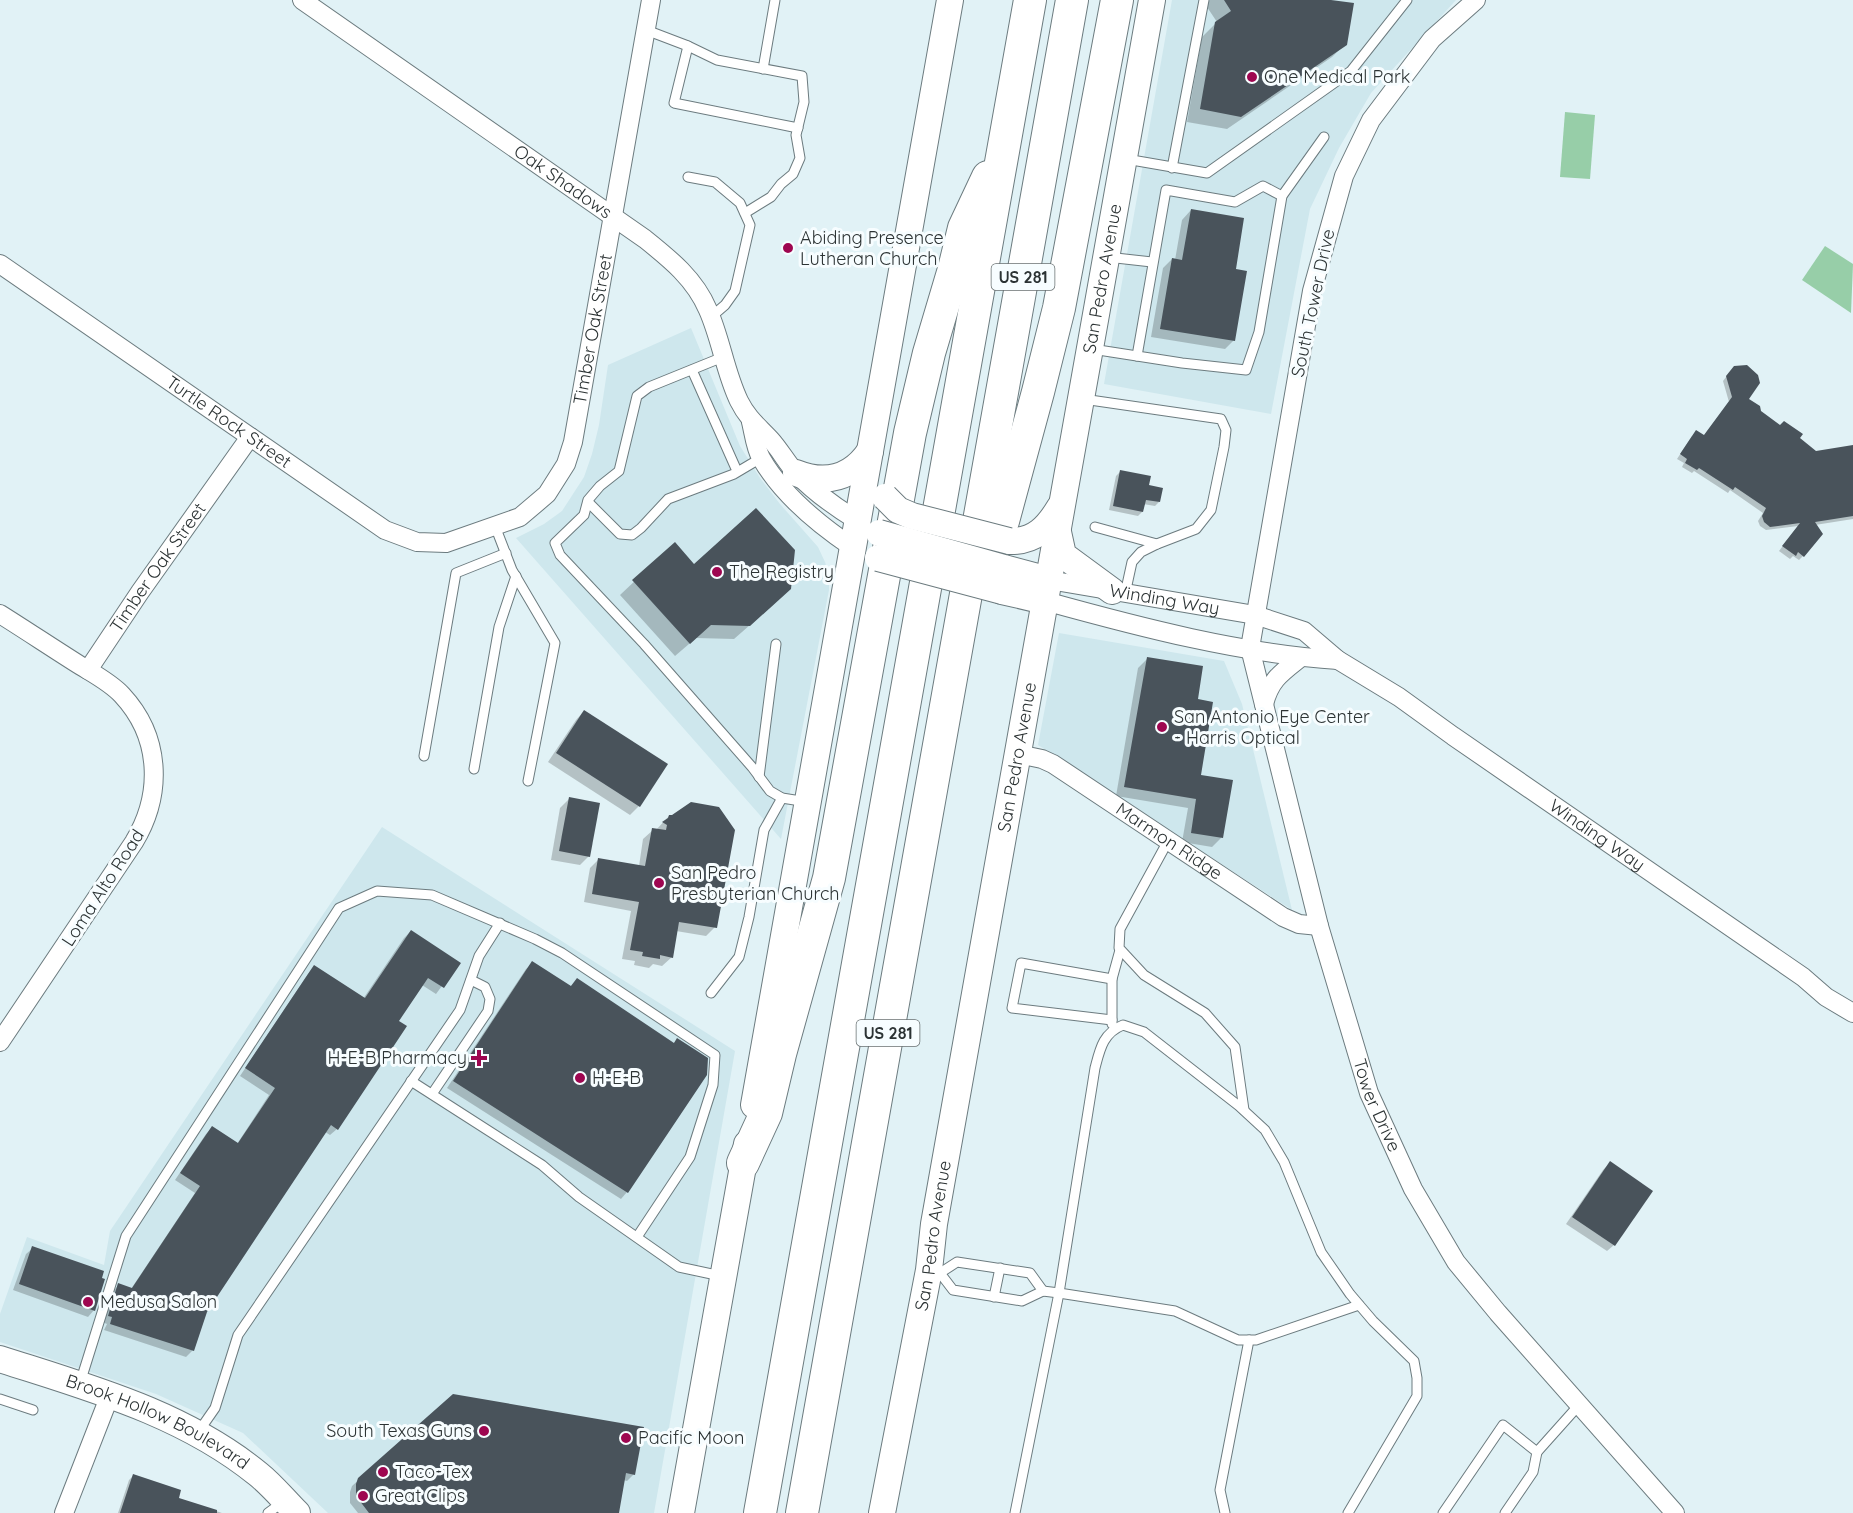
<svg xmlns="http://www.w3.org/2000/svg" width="1853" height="1513" viewBox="0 0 1853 1513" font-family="Quicksand,sans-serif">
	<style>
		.built { fill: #cee7ed }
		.green { fill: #97cea8 }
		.shadow { fill: #0003 }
		.building { fill: #49535b }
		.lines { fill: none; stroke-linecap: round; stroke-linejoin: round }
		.lane-casing { stroke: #6c7b7f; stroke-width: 11 }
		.street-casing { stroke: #6c7b7f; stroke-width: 20 }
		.secondary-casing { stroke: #6c7b7f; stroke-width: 28 }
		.highway-casing { stroke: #6c7b7f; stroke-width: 34 }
		.lane { stroke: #fff; stroke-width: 9 }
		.street { stroke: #fff; stroke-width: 18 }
		.secondary { stroke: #fff; stroke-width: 26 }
		.highway { stroke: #fff; stroke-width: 32 }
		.secondary-bridge-casing { stroke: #6c7b7f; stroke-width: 28; stroke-linecap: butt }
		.secondary-bridge { stroke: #fff; stroke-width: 26 }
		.poi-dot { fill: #9e0650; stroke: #f7fdff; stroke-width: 2 }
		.labels { text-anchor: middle; stroke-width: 6; stroke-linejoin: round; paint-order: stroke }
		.shield { fill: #f7fdff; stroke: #697071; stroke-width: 1.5 }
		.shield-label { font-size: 16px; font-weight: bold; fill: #2c3334 }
		.poi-label { font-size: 18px; fill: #2c3334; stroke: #f7fdff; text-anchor: start }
		.street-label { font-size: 18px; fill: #2c3334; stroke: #f7fdff }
	</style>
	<rect width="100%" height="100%" fill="#e1f2f6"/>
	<g class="built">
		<polygon points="1172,0 1456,0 1371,93 1339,148 1310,209 1271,414 1104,384"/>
		<polygon points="691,328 740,446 760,478 780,504 818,547 825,562 829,576 829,590 781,839 516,538 544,524 562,511 584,477 592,454 599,425 608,365"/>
		<polygon points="1059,633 1224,661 1242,704 1292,910 1038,745"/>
		<polygon points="382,827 735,1051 654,1513 328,1513 243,1433 156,1394 0,1342 0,1314 27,1237 104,1265 110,1231"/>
	</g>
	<g class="green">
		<polygon points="1565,112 1595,115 1590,179 1560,177"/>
		<polygon points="1825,246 1853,264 1851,313 1802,280"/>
	</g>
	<g class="shadow">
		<polygon points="1210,0 1321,0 1345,44 1332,57 1227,129 1187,122 1202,37 1217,22 1205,4"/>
		<polygon points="1191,210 1234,270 1234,340 1225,349 1151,337 1163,268 1172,259 1175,260 1182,220"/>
		<polygon points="1730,372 1747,400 1760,412 1816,453 1853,447 1853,519 1815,525 1803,556 1799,560 1793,556 1790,559 1779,551 1798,526 1766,530 1760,526 1758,521 1763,513 1730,490 1728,493 1694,471 1692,473 1682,467 1684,463 1677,459 1692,436 1703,437 1729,402 1723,381"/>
		<polygon points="1120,472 1148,486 1159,502 1155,506 1143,504 1142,512 1138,516 1109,510 1116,476"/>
		<polygon points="674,544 693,566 775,603 734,639 696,638 675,656 620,595"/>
		<polygon points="1147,659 1199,776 1221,838 1212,847 1182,842 1188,808 1116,796 1138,668"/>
		<polygon points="584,711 666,765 639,806 630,815 548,762 576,720"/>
		<polygon points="569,799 589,856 580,865 551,860 560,808"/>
		<polygon points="669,816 715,927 706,936 676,931 672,957 662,966 653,964 649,968 634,965 635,961 622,959 631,911 584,902 590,868 599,859 639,866 643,839 653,830 656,830"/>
		<polygon points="411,931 459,963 436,994 422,985 397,1022 337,1129 330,1135 325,1132 206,1311 193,1350 186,1357 104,1330 107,1324 102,1322 112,1292 119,1285 131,1289 195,1193 175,1180 206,1134 212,1128 237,1144 269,1095 240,1076 308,974 314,967 363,999 404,938"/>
		<polygon points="533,963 570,987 577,980 673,1044 677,1040 627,1192 621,1199 447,1088 526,969"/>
		<polygon points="1610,1163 1614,1245 1607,1251 1566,1224 1603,1170"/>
		<polygon points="33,1248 100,1279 94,1310 88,1317 13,1290 26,1254"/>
		<polygon points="453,1395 634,1474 627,1481 623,1480 618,1513 358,1513 350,1503 350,1492 352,1486"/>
		<polygon points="133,1476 177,1498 222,1513 118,1513 129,1480"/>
	</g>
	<g class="building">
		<polygon points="1224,0 1331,0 1354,3 1347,45 1241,117 1200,109 1215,22 1231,11"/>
		<polygon points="1191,209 1244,218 1236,269 1247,271 1235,341 1160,329 1172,258 1182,260"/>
		<polygon points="1747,365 1758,375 1760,383 1749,399 1760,406 1761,411 1780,425 1784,421 1803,434 1800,438 1816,451 1853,445 1853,516 1815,522 1823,534 1804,557 1798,552 1796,556 1782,546 1800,523 1770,527 1764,522 1762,516 1766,508 1735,487 1733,490 1699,468 1697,470 1685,463 1687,459 1680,454 1696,430 1704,435 1732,397 1726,376 1734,366"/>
		<polygon points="1120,470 1151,476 1149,485 1163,488 1160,502 1146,500 1143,512 1113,506"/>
		<polygon points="756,508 795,550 791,589 750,626 711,625 690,644 632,580 675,542 694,564"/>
		<polygon points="1147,657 1203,666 1198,699 1213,702 1201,775 1233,780 1223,838 1191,833 1196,799 1124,787"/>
		<polygon points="584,710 668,764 640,807 556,753"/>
		<polygon points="569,797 600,803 590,857 559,851"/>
		<polygon points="691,802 719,807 735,830 717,928 679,922 673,958 660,955 660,959 642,956 643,952 630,950 639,902 592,894 598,858 645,866 652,828 666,830 667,825 662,822 668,818 669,815 672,815"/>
		<polygon points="411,930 461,963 444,988 428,978 399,1021 407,1026 338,1130 331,1125 207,1312 194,1351 110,1324 112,1317 108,1316 118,1283 132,1288 200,1186 180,1173 212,1126 238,1143 275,1088 245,1068 314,965 365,998"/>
		<polygon points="532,961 571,986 577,978 674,1043 677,1038 708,1058 707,1075 628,1193 453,1081"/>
		<polygon points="1610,1161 1653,1191 1615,1246 1572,1217"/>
		<polygon points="32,1246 104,1271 102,1278 105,1279 95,1311 19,1284"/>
		<polygon points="453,1394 644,1427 635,1475 626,1473 619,1513 369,1513 356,1496 356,1484 358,1478"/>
		<polygon points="133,1474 181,1490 179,1498 217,1510 217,1513 120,1513"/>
	</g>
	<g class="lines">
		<g class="lane-casing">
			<g id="lane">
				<polyline points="646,30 688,46 717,60 802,76 804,102 796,135 800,158 793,174 781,184 771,197 745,213"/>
				<polyline points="688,46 674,103 798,128"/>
				<polyline points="763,69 775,0"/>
				<polyline points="1126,159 1207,173 1351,71 1407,0"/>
				<polyline points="1172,168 1204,0"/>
				<polyline points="688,177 715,182 740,203 750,225 735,291 725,305 711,317"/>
				<polyline points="1107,257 1152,262"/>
				<polyline points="1092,349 1182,363 1246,370 1259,332 1282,196 1324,137"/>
				<polyline points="1137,356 1166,190 1235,202 1263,186 1282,196"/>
				<polyline points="723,357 649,387 637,396 619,471 600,486 588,500 584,515 555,543 560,555 644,644 752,767 770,791 782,798 807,802"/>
				<polyline points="692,370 737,471"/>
				<polyline points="1083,399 1221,419 1226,430 1224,447 1211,510 1196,529 1157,544 1141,552 1132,562 1125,594"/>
				<polyline points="588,502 620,534 632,535 641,528 668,499 734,474 761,458"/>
				<polyline points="495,526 512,570 555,643 528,781"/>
				<polyline points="1095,527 1157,544"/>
				<polyline points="424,756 456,573 506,553"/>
				<polyline points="474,769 499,627 516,576"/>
				<polyline points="759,777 776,644"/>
				<polyline points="1168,841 1120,929 1119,948 1144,975 1205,1013 1235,1047 1244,1110"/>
				<polyline points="1112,979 1021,963 1012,1008 1112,1020"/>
				<polyline points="711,993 739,957 749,917 764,830 782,798"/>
				<polyline points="1112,1024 1112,979 1120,950"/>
				<polyline points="411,1081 542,1165 579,1197 679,1267 721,1276"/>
				<polyline points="432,1094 488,1011 490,999 485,987 471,980"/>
				<polyline points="931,1271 940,1273 953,1290 1022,1301 1043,1291 1059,1293 1175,1311 1238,1340 1256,1340 1359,1305"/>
				<polyline points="940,1273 957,1262 1030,1273 1043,1291"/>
				<polyline points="994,1297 1000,1268"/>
				<polyline points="80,1383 126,1236 339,908 377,891 432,895 535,939 562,953 715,1055 713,1085 690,1157 637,1237"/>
				<polyline points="0,1399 33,1410"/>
				<polyline points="199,1431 215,1408 238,1335 460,1010 479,956 500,923"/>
				<polyline points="268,1513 283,1502"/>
				<path d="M 1015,1513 L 1059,1293 L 1095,1068 C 1100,1049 1103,1033 1123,1025 L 1144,1032 L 1239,1106 L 1265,1130 L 1284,1162 L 1321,1252 L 1350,1294 L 1373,1321 L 1414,1361 L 1417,1378 L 1417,1396 L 1348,1513"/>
				<polyline points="1225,1513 1220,1490 1249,1340"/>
				<polyline points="1443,1513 1503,1425 1537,1452 1579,1405"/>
				<polyline points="1505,1513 1533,1472 1537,1452"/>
			</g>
		</g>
		<g class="street-casing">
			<g id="street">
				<path id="s1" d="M 302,0 L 645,239 C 670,259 695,279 708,310 C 721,339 725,372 739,401 C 748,419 758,426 771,440 C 780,450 787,463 796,473 C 814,492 835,507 858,521"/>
				<path id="s2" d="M 1476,0 L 1432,39 L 1371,120 L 1344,176 L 1312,291 L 1250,648 L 1319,926 L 1369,1093 L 1413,1189 L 1456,1262 L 1498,1313 L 1675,1513"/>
				<path id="s3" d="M 0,264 L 385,530 L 417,542 L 446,543 L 520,517 L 547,494 L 566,464 L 573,442 L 651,0"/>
				<path d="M 751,422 C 754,434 755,447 761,458 C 782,495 818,524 852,547"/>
				<path id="s4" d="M 1049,580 L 1255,615 L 1304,631 L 1338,660 L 1399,697 L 1453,736 L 1803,977 L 1826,997 L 1853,1013"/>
				<path d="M 1045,601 C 1139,627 1242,654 1338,660"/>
				<path d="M 0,614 C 27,631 54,649 81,666 C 94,674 111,683 122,695 C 161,737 163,794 134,842 L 0,1042"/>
				<path id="s5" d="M 88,670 L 140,592 L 250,437"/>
				<path d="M 1264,704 C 1270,680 1281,673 1300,658"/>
				<path id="s6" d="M 1018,754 L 1042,759 L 1053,764 L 1283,917 L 1299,924 L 1319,926"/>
				<polyline points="64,1513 110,1395"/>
			</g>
		</g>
		<g class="secondary-casing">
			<g id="secondary">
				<path d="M 796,473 C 826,485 852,478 870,451"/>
				<polyline points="1058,532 1063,555 1112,591"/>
				<path d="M 1009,541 C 1035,542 1048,527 1060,507"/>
				<polyline points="1004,568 1049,580"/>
				<polyline points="1002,591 1045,601"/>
				<polyline points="754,1105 950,0"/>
				<path id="s7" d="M 0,1359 C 90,1388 183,1413 258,1474 C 272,1485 284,1500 297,1513"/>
				<polyline points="681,1513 747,1144"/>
				<path id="s8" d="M 882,1513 L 929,1270 L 934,1224 L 1152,0"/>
			</g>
		</g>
		<g class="highway-casing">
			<g id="highway">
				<polyline points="973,553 1003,521 1038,392 1059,308 1117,0"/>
				<polyline points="743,1163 766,1113 780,1054 829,878 910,433 929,353 954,269 964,228 988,177"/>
				<polyline points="760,1513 1030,0"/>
				<polyline points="802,1513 1072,0"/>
			</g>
		</g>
		<use href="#lane" class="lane"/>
		<use href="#street" class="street"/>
		<use href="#secondary" class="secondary"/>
		<use href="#highway" class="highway"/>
		<g class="secondary-bridge-casing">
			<g id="secondary-bridge">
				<polyline points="885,497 898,510 912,516 1009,541"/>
				<polyline points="879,533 1004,568"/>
				<polyline points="878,558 1002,591"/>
			</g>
		</g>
		<use href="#secondary-bridge" class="secondary-bridge"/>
	</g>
	<g class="poi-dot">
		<circle cx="1252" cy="77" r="6"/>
		<circle cx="788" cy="248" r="6"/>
		<circle cx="717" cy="572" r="6"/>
		<circle cx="1162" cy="727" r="6"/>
		<circle cx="659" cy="883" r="6"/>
		<path d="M476 1049h6v6h6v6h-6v6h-6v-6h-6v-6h6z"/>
		<circle cx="580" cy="1078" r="6"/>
		<circle cx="88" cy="1302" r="6"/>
		<circle cx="484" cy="1431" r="6"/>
		<circle cx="626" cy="1438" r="6"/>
		<circle cx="383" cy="1472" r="6"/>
		<circle cx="363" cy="1496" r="6"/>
	</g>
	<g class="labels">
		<g class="shield">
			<rect x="991.5" y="264" width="63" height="26" rx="4.5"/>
			<rect x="856.5" y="1020" width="63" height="26" rx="4.5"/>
		</g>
		<g class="shield-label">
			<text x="1023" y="283">US 281</text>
			<text x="888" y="1039">US 281</text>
		</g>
		<g class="poi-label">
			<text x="1264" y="83">One Medical Park</text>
			<text x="800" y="244">Abiding Presence<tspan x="800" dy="21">Lutheran Church</tspan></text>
			<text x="729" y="578">The Registry</text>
			<text x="1174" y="723">San Antonio Eye Center<tspan x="1174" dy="21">- Harris Optical</tspan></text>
			<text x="671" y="879">San Pedro<tspan x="671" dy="21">Presbyterian Church</tspan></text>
			<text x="467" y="1064" text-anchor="end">H-E-B Pharmacy</text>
			<text x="592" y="1084">H-E-B</text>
			<text x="100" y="1308">Medusa Salon</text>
			<text x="472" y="1437" text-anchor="end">South Texas Guns</text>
			<text x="638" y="1444">Pacific Moon</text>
			<text x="395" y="1478">Taco-Tex</text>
			<text x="375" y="1502">Great Clips</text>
		</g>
		<g class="street-label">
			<text dy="6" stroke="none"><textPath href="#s1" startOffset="318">Oak Shadows</textPath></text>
			<text dy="6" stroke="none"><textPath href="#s8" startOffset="1254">San Pedro Avenue</textPath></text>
			<text transform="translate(1313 303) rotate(-78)" y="6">South Tower Drive</text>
			<text dy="6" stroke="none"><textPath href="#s3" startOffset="818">Timber Oak Street</textPath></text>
			<text dy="6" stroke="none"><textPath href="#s3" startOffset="278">Turtle Rock Street</textPath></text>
			<text dy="6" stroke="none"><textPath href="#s5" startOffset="124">Timber Oak Street</textPath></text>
			<text dy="6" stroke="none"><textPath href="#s4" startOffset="117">Winding Way</textPath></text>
			<text dy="6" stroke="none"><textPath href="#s8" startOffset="768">San Pedro Avenue</textPath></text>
			<text dy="6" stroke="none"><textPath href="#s4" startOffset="618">Winding Way</textPath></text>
			<text dy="6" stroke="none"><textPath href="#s6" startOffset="176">Marmon Ridge</textPath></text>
			<text transform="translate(103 888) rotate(-57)" y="6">Loma Alto Road</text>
			<text dy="6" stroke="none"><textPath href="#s2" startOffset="1179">Tower Drive</textPath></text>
			<text dy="6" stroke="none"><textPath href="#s8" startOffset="282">San Pedro Avenue</textPath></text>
			<text dy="6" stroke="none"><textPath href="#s7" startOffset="170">Brook Hollow Boulevard</textPath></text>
		</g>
	</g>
</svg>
